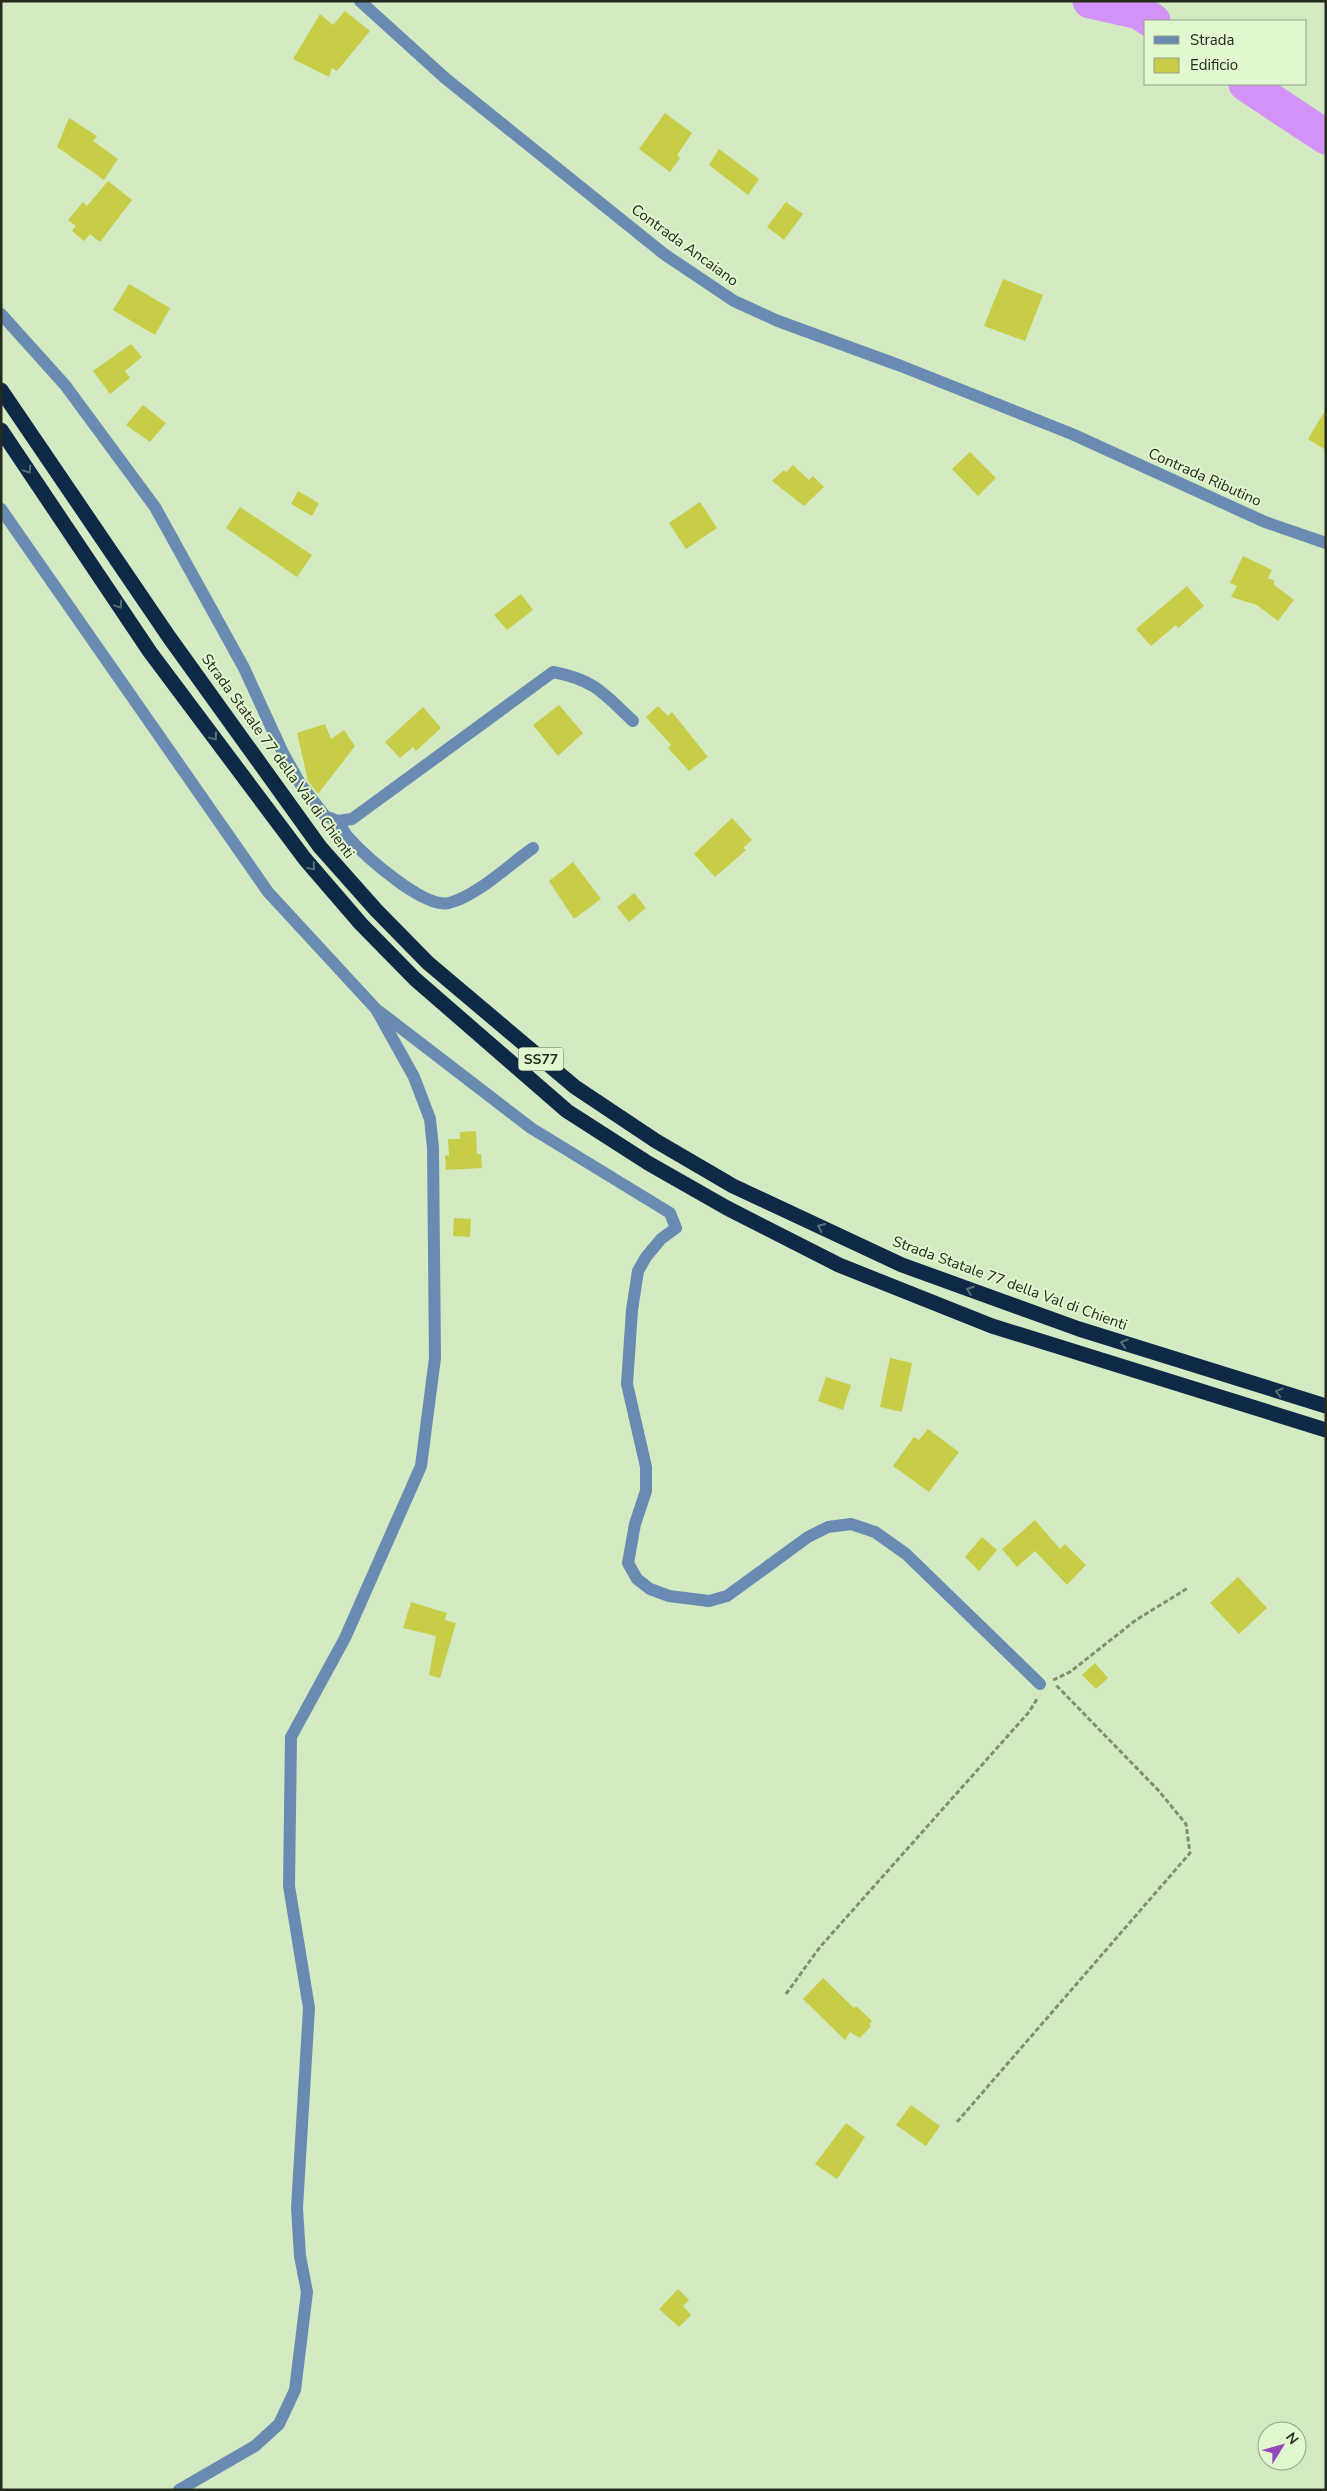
<svg xmlns="http://www.w3.org/2000/svg" width="1327" height="2491" viewBox="0 0 1327 2491" font-family="'Nunito Sans',sans-serif">
	<style>
		.lines { fill: none; stroke-linecap: round; stroke-linejoin: round }
		.river { stroke: #d292f8; stroke-width: 35 }
		.building { fill: #c7cd46 }
		.path { stroke: #7f8f74; stroke-width: 3; stroke-dasharray: 5 2.5; stroke-linecap: butt }
		.minor { stroke: #698bb1; stroke-width: 12 }
		.highway { stroke: #0e2946; stroke-width: 15 }
		.oneway { stroke: #587176 }
		.labels { text-anchor: middle; stroke-width: 4; stroke-linejoin: round; paint-order: stroke }
		.shield { fill: #e1f7d0; stroke: #5c6853; stroke-width: 1 }
		.shield-label { font-size: 14px; font-weight: bold; fill: #232b1d }
		.street-label { font-size: 15px; fill: #232b1d; stroke: #e1f7d0 }
	</style>
	<rect width="100%" height="100%" fill="#d4eac3"/>
	<g class="lines">
		<g class="river">
			<polyline points="1090,1 1139,12 1153,21"/>
			<polyline points="1246,84 1326,137"/>
		</g>
	</g>
	<g class="building">
		<polygon points="345,11 370,31 337,71 332,68 329,77 293,59 320,14 333,25"/>
		<polygon points="665,113 692,133 677,155 680,158 670,172 639,149"/>
		<polygon points="69,118 97,136 93,141 118,159 104,180 57,147"/>
		<polygon points="719,149 759,179 748,195 709,165"/>
		<polygon points="108,181 132,200 100,242 90,234 84,241 72,231 76,226 68,220 83,202 87,206"/>
		<polygon points="786,202 803,214 784,240 767,227"/>
		<polygon points="1003,279 1043,295 1025,341 984,326"/>
		<polygon points="129,284 170,308 155,335 113,310"/>
		<polygon points="131,344 142,357 125,371 130,378 110,394 93,371"/>
		<polygon points="143,405 166,423 150,442 126,425"/>
		<polygon points="1326,409 1326,450 1308,439"/>
		<polygon points="970,452 996,478 978,496 952,469"/>
		<polygon points="793,465 809,480 813,476 824,487 804,506 772,481 784,470 786,472"/>
		<polygon points="298,491 319,503 312,516 291,504"/>
		<polygon points="700,502 717,528 686,549 669,523"/>
		<polygon points="240,507 312,555 297,577 226,528"/>
		<polygon points="1243,556 1272,570 1268,578 1275,581 1273,584 1294,600 1278,621 1257,605 1231,597 1237,586 1230,583"/>
		<polygon points="1187,586 1204,606 1178,628 1176,625 1151,646 1136,629"/>
		<polygon points="521,594 533,610 507,630 494,615"/>
		<polygon points="559,705 583,733 558,756 533,725"/>
		<polygon points="658,706 668,716 672,712 708,757 689,771 668,748 671,745 646,717"/>
		<polygon points="423,707 441,728 416,751 413,747 400,758 385,742"/>
		<polygon points="325,724 331,739 344,730 355,746 318,794 308,781 297,733"/>
		<polygon points="732,818 752,840 743,848 746,850 715,877 694,854"/>
		<polygon points="573,862 601,899 574,919 549,881"/>
		<polygon points="634,893 646,908 629,922 617,907"/>
		<polygon points="476,1131 477,1154 481,1154 482,1168 446,1170 445,1156 449,1155 448,1139 460,1139 460,1132"/>
		<polygon points="454,1218 471,1219 470,1237 453,1236"/>
		<polygon points="890,1358 912,1363 902,1412 880,1407"/>
		<polygon points="826,1377 851,1385 843,1410 818,1401"/>
		<polygon points="928,1429 959,1452 929,1492 893,1466 914,1437 919,1440"/>
		<polygon points="1035,1520 1060,1549 1065,1544 1086,1565 1067,1585 1035,1551 1017,1567 1002,1549"/>
		<polygon points="982,1537 997,1550 979,1571 965,1557"/>
		<polygon points="1238,1577 1267,1608 1239,1634 1210,1603"/>
		<polygon points="411,1602 447,1613 445,1620 456,1623 440,1678 429,1675 436,1636 403,1628"/>
		<polygon points="1095,1663 1108,1678 1096,1689 1082,1675"/>
		<polygon points="823,1978 854,2008 856,2006 872,2021 869,2024 871,2026 860,2038 850,2032 845,2040 803,1999"/>
		<polygon points="911,2105 940,2126 926,2146 896,2125"/>
		<polygon points="846,2123 865,2137 837,2179 815,2164"/>
		<polygon points="678,2289 689,2300 683,2306 691,2315 679,2327 659,2309"/>
	</g>
	<g class="lines">
		<g class="path">
			<polyline points="1053,1680 1070,1672 1136,1620 1188,1588"/>
			<polyline points="786,1994 820,1947 1029,1712 1037,1699"/>
			<polyline points="957,2122 1190,1853 1186,1824 1158,1790 1055,1684"/>
		</g>
		<g class="minor">
			<polyline points="360,1 445,78 664,254 734,301 778,321 901,366 1072,434 1265,522 1326,543"/>
			<path d="M 1,314 L 65,385 L 155,507 L 244,668 L 283,753 L 301,785 L 325,816 L 338,821 L 352,819 L 553,672 C 595,680 603,693 633,721"/>
			<polyline points="1,509 268,892 376,1009 414,1077 430,1119 433,1148 435,1358 421,1466 345,1638 291,1737 289,1886 309,2008 297,2208 300,2256 307,2292 295,2390 279,2424 255,2446 179,2490"/>
			<path d="M 338,821 C 341,826 344,832 348,837 C 365,856 424,909 449,903 C 477,896 510,864 533,848"/>
			<polyline points="380,1012 531,1128 670,1213 676,1228 661,1239 646,1257 638,1271 632,1310 627,1384 646,1467 646,1491 635,1524 628,1563 637,1579 650,1589 669,1596 709,1601 727,1596 808,1537 828,1527 851,1524 875,1532 906,1554 1040,1684"/>
		</g>
		<g class="highway">
			<polyline points="1,390 169,637 320,847 376,910 428,963 575,1087 656,1141 733,1186 902,1265 1079,1329 1326,1406"/>
			<polyline points="1,430 150,652 305,859 361,924 415,979 567,1111 648,1163 727,1208 839,1265 992,1326 1326,1430"/>
		</g>
	</g>
	<defs><path id="oneway-chevron" d="M-2-3.5L2.5 0L-2 3.5" fill="none" stroke-width="1.6" stroke-linecap="round" stroke-linejoin="round" transform="scale(1.25)"/></defs>
	<g class="oneway">
		<use href="#oneway-chevron" transform="translate(28 470) rotate(56)"/>
		<use href="#oneway-chevron" transform="translate(119 605) rotate(56)"/>
		<use href="#oneway-chevron" transform="translate(214 737) rotate(53)"/>
		<use href="#oneway-chevron" transform="translate(312 867) rotate(50)"/>
		<use href="#oneway-chevron" transform="translate(821 1227) rotate(-155)"/>
		<use href="#oneway-chevron" transform="translate(970 1290) rotate(-160)"/>
		<use href="#oneway-chevron" transform="translate(1124 1343) rotate(-163)"/>
		<use href="#oneway-chevron" transform="translate(1279 1392) rotate(-163)"/>
	</g>
	<g class="labels">
		<rect class="shield" x="518.5" y="1047.5" width="45" height="23" rx="4"/>
		<g class="shield-label">
			<text x="541" y="1064">SS77</text>
		</g>
		<g class="street-label">
			<text transform="translate(685 245) rotate(36)" y="5">Contrada Ancaiano</text>
			<text transform="translate(1205 477) rotate(24)" y="5">Contrada Ributino</text>
			<text transform="translate(278 756) rotate(54)" y="5">Strada Statale 77 della Val di Chienti</text>
			<text transform="translate(1010 1283) rotate(20)" y="5">Strada Statale 77 della Val di Chienti</text>
		</g>
	</g>
	<rect width="1327" height="2491" fill="none" stroke="#232b1d" stroke-width="5"/>
	<rect x="1144" y="20" width="162" height="65" fill="#e1f7d0" stroke="#95a588"/>
	<rect x="1154" y="36" width="25" height="8" fill="#698bb1" stroke="#95a588"/>
	<text x="1190" y="45" font-size="15" fill="#232b1d">Strada</text>
	<rect x="1154" y="58" width="25" height="15" fill="#c7cd46" stroke="#95a588"/>
	<text x="1190" y="70" font-size="15" fill="#232b1d">Edificio</text>
	<g transform="translate(1282 2446) rotate(53)"><circle r="24" fill="#e1f7d0" stroke="#95a588"/>
	<path d="M0-4L9 19L0 12L-9 19Z" fill="#9449bb"/>
	<text y="-8" font-size="14" font-weight="bold" text-anchor="middle" fill="#232b1d">N</text>
	</g>
</svg>
